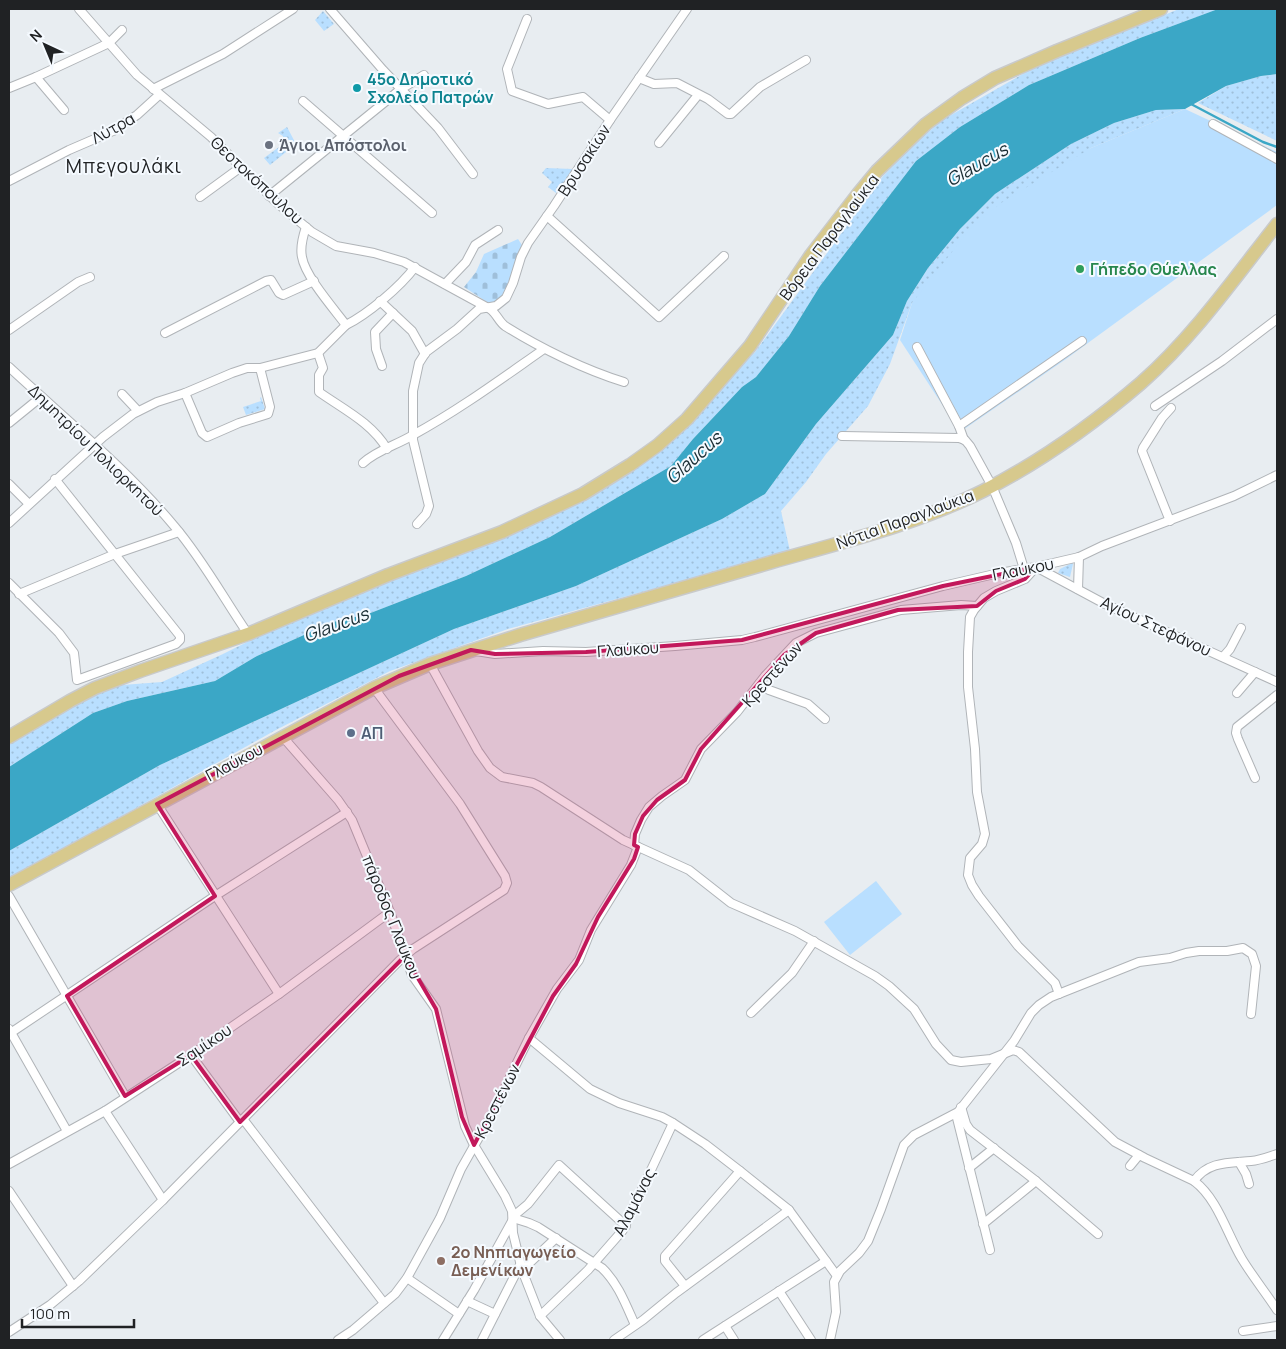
<svg xmlns="http://www.w3.org/2000/svg" width="1286" height="1349" viewBox="0 0 1286 1349" font-family="Manrope,sans-serif">
	<style>
		.grass { fill: url(#grass-dots) }
		.cemetery { fill: url(#cemetery-stones) }
		.pitch { fill: #b9dfff }
		.water { fill: #3ba7c6 }
		.lines { fill: none; stroke-linecap: round; stroke-linejoin: round }
		.stream { stroke: #3ba7c6; stroke-width: 2.5 }
		.minor-casing { stroke: #b0b4b8; stroke-width: 10 }
		.primary-casing { stroke: #c9caca; stroke-width: 15 }
		.minor { stroke: #fff; stroke-width: 8 }
		.primary { stroke: #d7c98d; stroke-width: 12 }
		.marked { fill: #c2185b; fill-opacity: 0.2; stroke: #c2185b; stroke-width: 4; stroke-linejoin: round }
		.culture-dot { fill: #0f9aa8; stroke: #f5faff; stroke-width: 2 }
		.worship-dot { fill: #6b7280; stroke: #f5faff; stroke-width: 2 }
		.leisure-dot { fill: #2e9e5b; stroke: #f5faff; stroke-width: 2 }
		.service-dot { fill: #5c6f8a; stroke: #f5faff; stroke-width: 2 }
		.education-dot { fill: #8d6e63; stroke: #f5faff; stroke-width: 2 }
		.labels { text-anchor: middle; stroke-width: 4; stroke-linejoin: round; paint-order: stroke }
		.culture-label { font-size: 16px; font-weight: bold; fill: #0d838f; stroke: #f5faff; text-anchor: start }
		.street-label { font-size: 16px; fill: #202224; stroke: #f5faff }
		.worship-label { font-size: 16px; font-weight: bold; fill: #5b616d; stroke: #f5faff; text-anchor: start }
		.leisure-label { font-size: 16px; font-weight: bold; fill: #27864d; stroke: #f5faff; text-anchor: start }
		.service-label { font-size: 16px; font-weight: bold; fill: #4e5e75; stroke: #f5faff; text-anchor: start }
		.education-label { font-size: 16px; font-weight: bold; fill: #785e54; stroke: #f5faff; text-anchor: start }
		.water-label { font-size: 18px; font-style: italic; fill: #192c33; stroke: #f5faff }
		.quarter-label { font-size: 19px; letter-spacing: 1px; fill: #202224; stroke: #f5faff }
	</style>
	<defs>
		<pattern id="grass-dots" width="8" height="8" patternUnits="userSpaceOnUse" patternTransform="scale(1.25)"><rect width="8" height="8" fill="#b9dfff"/><path d="M2 2h.1M6 6h.1" fill="none" stroke="#9fbfda" stroke-width="1.8" stroke-linecap="round"/></pattern>
		<pattern id="cemetery-stones" width="16" height="16" patternUnits="userSpaceOnUse" patternTransform="scale(1.25)"><rect width="16" height="16" fill="#b9dfff"/><path d="M2 7V4a2 2 0 0 1 4 0v3zM10 15v-3a2 2 0 0 1 4 0v3z" fill="#9fbfda"/></pattern>
	</defs>
	<rect width="100%" height="100%" fill="#e8edf1"/>
	<g class="grass">
		<polygon points="1179,9 1218,9 1140,38 1029,85 960,127 916,161 820,286 789,336 756,377 742,387 693,439 671,466 550,537 466,576 368,614 333,622 257,656 215,681 127,701 93,713 9,767 9,743 93,695 122,685 162,682 223,654 281,625 387,580 485,543 646,456 755,352 883,176 916,142 944,119 1035,67"/>
		<polygon points="323,11 334,24 324,31 315,20"/>
		<polygon points="1277,74 1277,141 1198,103 1226,86 1261,76"/>
		<polygon points="1185,109 1091,148 912,303 890,364 868,406 826,454 806,482 781,511 790,551 508,629 390,671 274,731 9,879 9,851 160,765 454,629 576,586 722,519 765,494 816,424 893,335 907,301 928,268 960,229 995,194 1071,144 1114,123 1156,110"/>
		<polygon points="287,127 296,144 270,165 264,158 283,144 283,136 278,133"/>
		<polygon points="546,168 573,169 556,193 548,187 552,182 542,173"/>
		<polygon points="261,397 265,409 246,415 243,407 261,401 260,398"/>
		<polygon points="1072,563 1073,564 1070,577 1058,573 1060,569"/>
	</g>
	<path class="cemetery" d="M 518,239 L 522,245 C 511,264 513,287 496,302 L 487,302 L 464,287 L 476,272 L 484,254 Z"/>
	<g class="pitch">
		<polygon points="1185,109 1277,152 1277,205 1066,359 960,432 900,340 912,303 970,229 1001,203 1091,148"/>
		<polygon points="876,881 902,914 850,955 824,922"/>
	</g>
	<polygon class="water" points="1218,9 1277,9 1277,74 1261,76 1226,86 1185,109 1156,110 1114,123 1071,144 995,194 960,229 928,268 907,301 893,335 816,424 765,494 722,519 576,586 454,629 160,765 9,851 9,767 93,713 127,701 215,681 257,656 333,622 368,614 466,576 550,537 671,466 693,439 742,387 756,377 789,336 820,286 916,161 960,127 1029,85 1140,38"/>
	<g class="lines">
		<polyline class="stream" points="1191,104 1263,142 1277,147"/>
		<g class="minor-casing">
			<g id="minor">
				<path d="M 79,9 L 137,75 L 211,137 L 277,203 L 312,232 L 336,246 L 374,253 L 404,262 L 490,309 C 497,314 499,322 505,326 C 540,348 585,370 624,382"/>
				<polyline points="330,9 383,70 438,128 473,174"/>
				<polyline points="527,19 507,69 512,91 548,104 583,97 610,120"/>
				<polyline points="36,77 64,110"/>
				<polyline points="639,78 654,84 677,83 708,99 728,114 731,114 760,87 806,60"/>
				<polyline points="9,88 36,77 109,43 122,30"/>
				<polyline points="153,89 223,54 293,9"/>
				<polyline points="303,101 432,213"/>
				<polyline points="1213,124 1277,159"/>
				<polyline points="659,143 698,95"/>
				<polyline points="9,181 69,150 113,131 137,115 159,95"/>
				<polyline points="269,196 401,89 424,75"/>
				<polyline points="200,197 241,167"/>
				<polyline points="547,216 659,317 724,256"/>
				<path d="M 306,227 C 303,236 300,248 302,257 C 305,276 334,309 346,325 C 368,314 400,287 415,267"/>
				<polyline points="445,284 466,262 475,245 498,230"/>
				<polyline points="380,301 412,331 425,354"/>
				<polyline points="9,330 78,282 90,277"/>
				<polyline points="165,333 266,281 271,280 279,293 283,295 314,281"/>
				<polyline points="917,347 959,426 964,440"/>
				<path d="M 318,353 L 323,368 L 319,375 L 319,392 C 343,409 372,423 387,449"/>
				<polyline points="382,366 376,349 375,332 393,313"/>
				<path d="M 9,367 C 65,419 126,468 175,527 C 203,560 224,599 248,634"/>
				<polyline points="185,393 202,433 207,437 239,423 268,414 270,407 260,368"/>
				<polyline points="122,394 138,411"/>
				<polyline points="1155,406 1222,361 1277,319"/>
				<polyline points="9,423 41,397"/>
				<polyline points="959,426 1082,341"/>
				<polyline points="842,436 959,438 965,440 970,446 992,486 1016,543 1024,569"/>
				<path d="M 363,463 C 377,450 397,445 413,435 C 459,410 501,379 544,349"/>
				<polyline points="9,484 29,504"/>
				<polyline points="1170,521 1142,451 1143,448 1162,418 1171,408"/>
				<polyline points="9,523 103,437 133,414 157,402 185,393 232,373 247,368 260,368 318,353 346,325"/>
				<polyline points="417,524 426,514 429,506 413,440 413,391 419,363 426,352 457,329 479,309 496,306 506,298 513,283 521,257 528,243 554,206 610,120 687,9"/>
				<polyline points="9,583 59,633 74,653 77,680 176,644 180,640 180,636 55,479"/>
				<polyline points="1078,589 1079,557"/>
				<polyline points="19,594 115,554 179,532"/>
				<polyline points="476,651 495,654 543,651 586,652 675,646 742,640 755,637 943,586 999,573 1036,567 1079,557 1102,546 1234,496 1277,475"/>
				<polyline points="1223,657 1230,649 1241,628"/>
				<path d="M 430,664 L 478,751 L 490,768 L 502,777 L 533,783 L 541,787 L 623,840 L 689,870 L 731,903 L 795,931 L 875,976 L 889,986 L 914,1009 L 936,1044 L 951,1060 L 961,1062 L 991,1059 L 1013,1050 L 1019,1052 L 1115,1142 L 1145,1158 L 1194,1181 C 1208,1161 1229,1163 1251,1161 C 1260,1160 1268,1157 1277,1154"/>
				<polyline points="759,684 769,690 808,704 825,719"/>
				<polyline points="1237,693 1255,672"/>
				<polyline points="282,736 338,800 352,820 390,912 412,975 436,1009 465,1126 474,1145 505,1196 512,1211 513,1233 522,1270 540,1316 560,1340"/>
				<polyline points="1255,778 1238,739 1236,733 1237,727 1277,695"/>
				<polyline points="157,804 279,994"/>
				<polyline points="634,845 635,834 641,820 649,807 662,796 685,780 701,749 737,712 765,676 796,643 816,633 901,610 961,605 977,606"/>
				<polyline points="9,896 125,1096"/>
				<polyline points="1059,994 1055,983 1018,946 979,896 972,885 968,875 970,858 982,844 985,834 977,792 975,749 968,687 968,652 970,617 974,610 984,598 996,591 1025,579 1036,567 1105,604 1277,682"/>
				<polyline points="751,1013 792,973 814,941"/>
				<polyline points="9,1029 67,1131"/>
				<polyline points="9,1034 215,896 347,812"/>
				<polyline points="529,1038 590,1089 619,1103 662,1117 673,1123 705,1144 740,1171 789,1210 837,1276"/>
				<polyline points="191,1055 240,1122"/>
				<polyline points="961,1107 966,1124 970,1130 1036,1181 1098,1234"/>
				<polyline points="105,1111 163,1200"/>
				<polyline points="956,1114 990,1250"/>
				<polyline points="243,1119 384,1303"/>
				<polyline points="1239,1162 1246,1174 1249,1184"/>
				<polyline points="9,1164 105,1111 191,1055 279,994 390,912"/>
				<polyline points="1130,1166 1139,1155"/>
				<polyline points="969,1168 994,1148"/>
				<path d="M 1194,1181 C 1218,1199 1227,1234 1242,1259 C 1253,1277 1266,1293 1277,1310"/>
				<polyline points="9,1191 73,1286"/>
				<path d="M 513,1218 L 529,1223 L 538,1227 L 602,1268 C 618,1283 626,1305 635,1325"/>
				<polyline points="983,1224 1036,1181"/>
				<polyline points="522,1270 556,1238"/>
				<polyline points="407,1278 459,1314"/>
				<polyline points="685,1286 665,1261 665,1256 740,1171"/>
				<polyline points="779,1291 811,1340"/>
				<polyline points="467,1301 495,1314"/>
				<polyline points="540,1316 588,1270 623,1230 673,1123"/>
				<polyline points="725,1326 734,1340"/>
				<polyline points="1243,1331 1277,1326"/>
				<polyline points="9,1332 50,1305 79,1281 163,1200 400,960 413,949 504,890 507,883 505,876 460,804 374,688"/>
				<polyline points="338,1340 353,1330 395,1294 407,1278 440,1218 461,1169 491,1116 529,1038 557,989 579,960 591,930 631,865 638,847"/>
				<polyline points="443,1340 474,1290 516,1214 528,1204 559,1165 626,1226"/>
				<polyline points="482,1340 520,1265"/>
				<polyline points="614,1340 643,1320 676,1293 789,1210"/>
				<polyline points="703,1340 826,1261"/>
				<polyline points="830,1340 836,1312 834,1282 840,1271 859,1253 868,1241 881,1209 904,1145 914,1135 958,1112 1014,1041 1031,1013 1039,1005 1051,997 1139,962 1170,958 1186,953 1199,951 1227,951 1243,948 1252,954 1256,966 1251,1014"/>
			</g>
		</g>
		<g class="primary-casing">
			<g id="primary">
				<polyline points="9,737 70,701 95,688 140,671 248,634 388,575 502,532 583,494 630,465 658,445 687,419 750,346 811,255 858,194 877,171 926,124 962,98 995,78 1057,51 1161,9"/>
				<path d="M 9,885 L 374,688 L 430,664 L 520,635 C 604,611 688,586 772,562 C 843,542 917,524 983,491 C 1040,462 1092,425 1141,383 C 1193,337 1234,279 1277,224"/>
			</g>
		</g>
		<use href="#minor" class="minor"/>
		<use href="#primary" class="primary"/>
	</g>
	<path class="marked" d="M 1036,567 L 1025,579 L 996,591 L 977,606 L 898,610 L 816,633 L 784,655 L 701,749 L 685,780 L 657,800 L 643,816 L 635,834 L 634,845 L 638,847 L 634,859 L 598,917 L 576,964 L 553,996 L 474,1145 L 462,1117 L 436,1009 L 405,956 L 240,1122 L 191,1055 L 125,1096 L 67,996 L 215,896 L 157,804 L 399,676 L 471,650 L 495,654 L 586,652 L 742,640 L 943,586 Z"/>
	<circle class="culture-dot" cx="357" cy="88" r="5"/>
	<circle class="worship-dot" cx="269" cy="145" r="5"/>
	<circle class="leisure-dot" cx="1080" cy="269" r="5"/>
	<circle class="service-dot" cx="351" cy="733" r="5"/>
	<circle class="education-dot" cx="441" cy="1261" r="5"/>
	<g class="labels">
		<g class="culture-label">
			<text x="367" y="85">45ο Δημοτικό<tspan x="367" dy="18">Σχολείο Πατρών</tspan></text>
		</g>
		<g class="street-label">
			<text transform="translate(113 128) rotate(-29)" y="6">Λύτρα</text>
			<text transform="translate(584 160) rotate(-57)" y="6">Βρυσακίων</text>
			<text transform="translate(257 180) rotate(43)" y="6">Θεοτοκόπουλου</text>
			<text transform="translate(829 237) rotate(-53)" y="6">Βόρεια Παραγλαύκια</text>
			<text transform="translate(96 450) rotate(44)" y="6">Δημητρίου Πολιορκητού</text>
			<text transform="translate(905 519) rotate(-20)" y="6">Νότια Παραγλαύκια</text>
			<text transform="translate(1023 569) rotate(-11)" y="6">Γλαύκου</text>
			<text transform="translate(1156 626) rotate(25)" y="6">Αγίου Στεφάνου</text>
			<text transform="translate(628 649) rotate(-4)" y="6">Γλαύκου</text>
			<text transform="translate(772 674) rotate(-48)" y="6">Κρεστένων</text>
			<text transform="translate(234 762) rotate(-28)" y="6">Γλαύκου</text>
			<text transform="translate(392 917) rotate(68)" y="6">πάροδος Γλαύκου</text>
			<text transform="translate(204 1045) rotate(-34)" y="6">Σαμίκου</text>
			<text transform="translate(497 1101) rotate(-63)" y="6">Κρεστένων</text>
			<text transform="translate(634 1202) rotate(-63)" y="6">Αλαμάνας</text>
		</g>
		<g class="worship-label">
			<text x="279" y="151">Άγιοι Απόστολοι</text>
		</g>
		<g class="leisure-label">
			<text x="1090" y="275">Γήπεδο Θύελλας</text>
		</g>
		<g class="service-label">
			<text x="361" y="739">ΑΠ</text>
		</g>
		<g class="education-label">
			<text x="451" y="1258">2ο Νηπιαγωγείο<tspan x="451" dy="18">Δεμενίκων</tspan></text>
		</g>
		<g class="water-label">
			<text transform="translate(977 165) rotate(-30)" y="6">Glaucus</text>
			<text transform="translate(694 458) rotate(-42)" y="6">Glaucus</text>
			<text transform="translate(336 625) rotate(-20)" y="6">Glaucus</text>
		</g>
		<g class="quarter-label">
			<text x="124" y="173">Μπεγουλάκι</text>
		</g>
	</g>
	<rect width="1286" height="1349" fill="none" stroke="#202224" stroke-width="20"/>
	<g transform="translate(45 45) rotate(316)" stroke="#f5faff" stroke-width="4" paint-order="stroke">
	<path d="M0-4L9 19L0 12L-9 19Z" fill="#202224"/>
	<text y="-8" font-size="14" font-weight="bold" text-anchor="middle" fill="#202224">N</text>
	</g>
	<path d="M22 1319v8h112v-8" fill="none" stroke="#202224" stroke-width="2.5"/>
	<text x="30" y="1319" font-size="15" fill="#202224" stroke="#f5faff" stroke-width="4" paint-order="stroke">100 m</text>
</svg>
